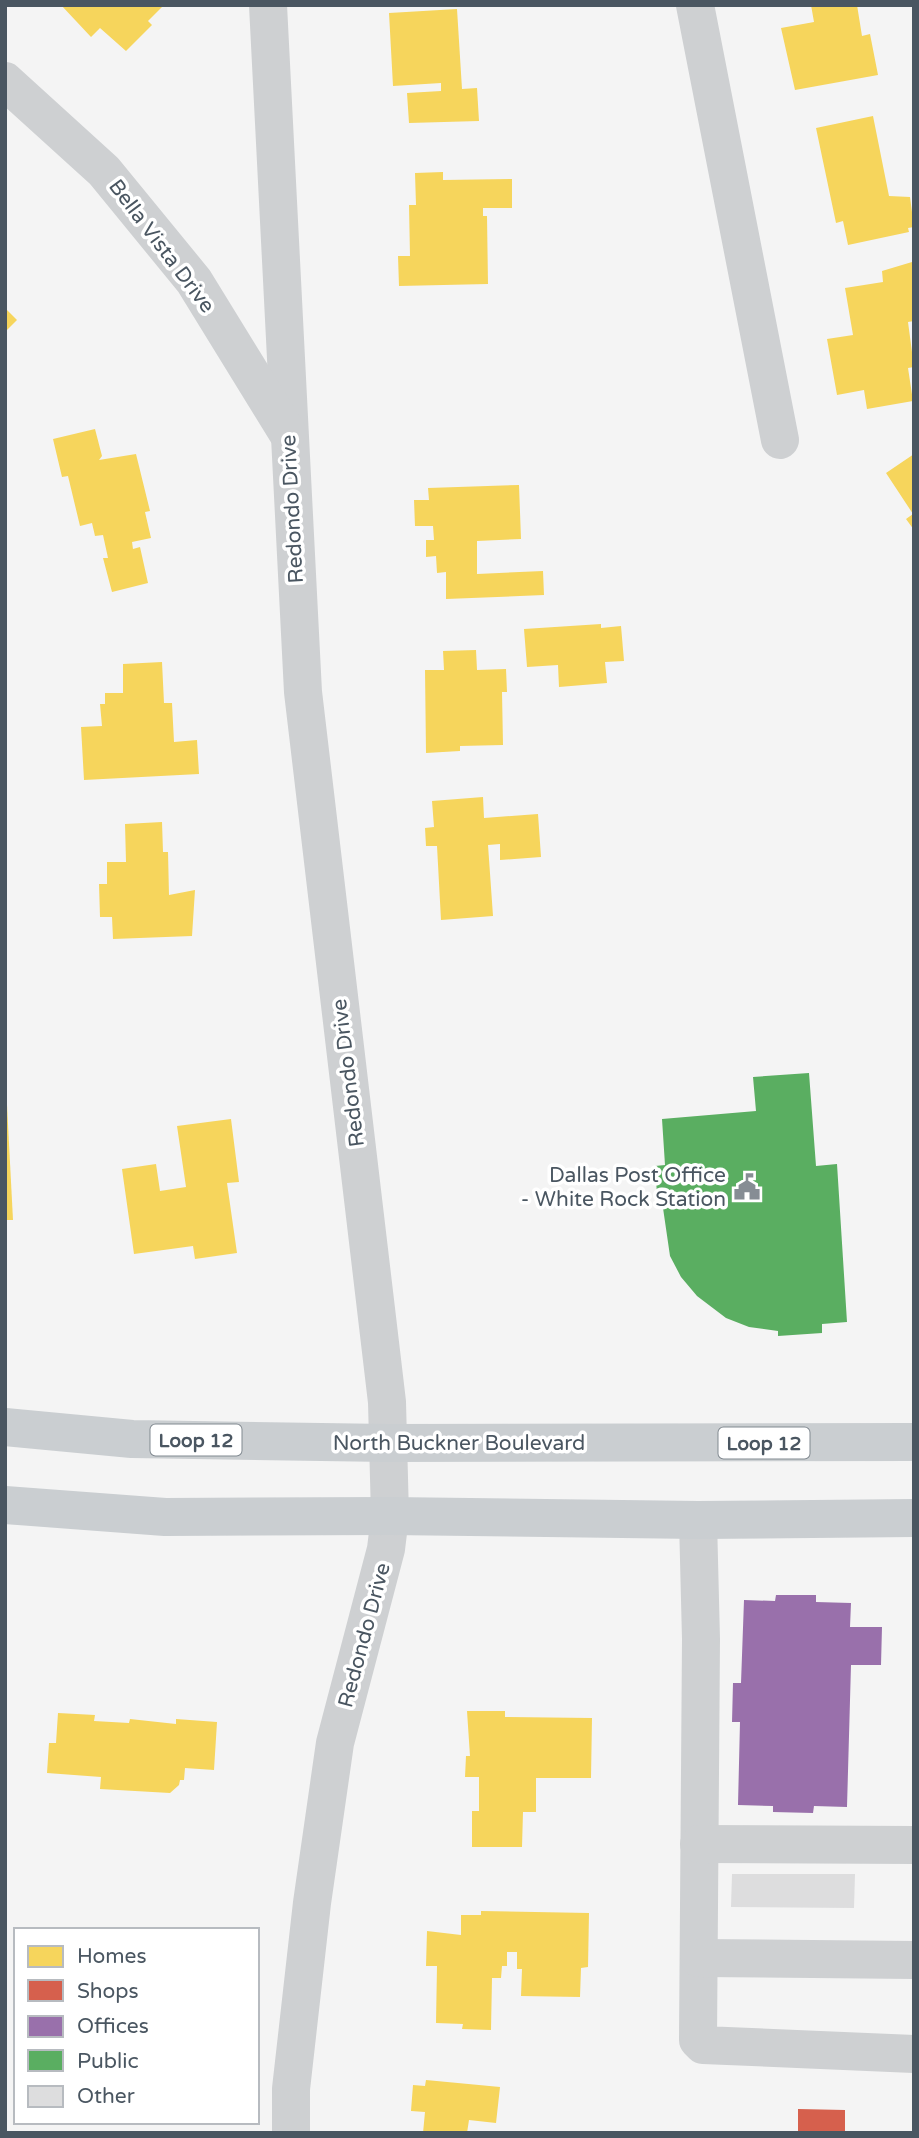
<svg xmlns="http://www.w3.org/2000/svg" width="919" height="2138" viewBox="0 0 919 2138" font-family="'Varela Round',sans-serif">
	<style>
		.homes { fill: #f6d55c }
		.shops { fill: #d6604d }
		.offices { fill: #9970ab }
		.public { fill: #5aae61 }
		.building { fill: #ddddde }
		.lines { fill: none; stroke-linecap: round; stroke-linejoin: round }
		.minor { stroke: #ced0d2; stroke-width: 38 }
		.major { stroke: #caced1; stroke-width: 38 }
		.labels { text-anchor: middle; stroke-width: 7; stroke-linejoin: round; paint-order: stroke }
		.shield { fill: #fff; stroke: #808990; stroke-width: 2 }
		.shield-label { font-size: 19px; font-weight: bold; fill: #4a5661 }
		.street-label { font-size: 21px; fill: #4a5661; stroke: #fff }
		.poi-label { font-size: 21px; fill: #4a5661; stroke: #fff; text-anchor: end }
	</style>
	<rect width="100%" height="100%" fill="#f4f4f4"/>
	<g class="homes">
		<polygon points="61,5 164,5 148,21 152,25 126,51 100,28 91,37"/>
		<polygon points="811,5 857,5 862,36 870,34 878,75 795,90 781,28 814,22"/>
		<polygon points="457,9 462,89 477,88 479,121 409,123 407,93 441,91 441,83 393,86 389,13"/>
		<polygon points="873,116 889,196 910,197 914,227 908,228 909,232 848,245 843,221 836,223 816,128"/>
		<polygon points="443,172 443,180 512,179 512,208 483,208 483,216 487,216 488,284 399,286 398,256 410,256 409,205 416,205 415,173"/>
		<polygon points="912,262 914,321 908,322 914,367 908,368 913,401 867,409 864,390 837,395 827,339 853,335 845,288 883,282 882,271"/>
		<polygon points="5,308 17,320 5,332"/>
		<polygon points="95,429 102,456 99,460 136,454 150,511 145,512 151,538 132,542 133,549 140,547 148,583 112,592 103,558 108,558 103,535 95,536 92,523 80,526 68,476 62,477 53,439"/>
		<polygon points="914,454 914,530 906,519 913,514 886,473"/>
		<polygon points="519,485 521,539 477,541 477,574 543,571 544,595 446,599 446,572 437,573 436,556 426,557 426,540 434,540 433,526 415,526 414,500 429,500 428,488"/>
		<polygon points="601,624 601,628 621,626 624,661 605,662 607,683 559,687 558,665 527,667 524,629"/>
		<polygon points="476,650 477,670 506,669 507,692 502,692 503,745 460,746 460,751 426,753 425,670 444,670 443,651"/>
		<polygon points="162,662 164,703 172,703 174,742 197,740 199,774 84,780 81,727 102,726 100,704 105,704 105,693 123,693 123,664"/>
		<polygon points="483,797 484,818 538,814 541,857 500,860 500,844 488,845 493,916 441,920 437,846 426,846 425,828 434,827 432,801"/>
		<polygon points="162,822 163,852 168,852 169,895 195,890 192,936 113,939 112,917 100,917 99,884 107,884 107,862 126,862 125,824"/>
		<polygon points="5,1105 7,1105 13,1220 5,1220"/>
		<polygon points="231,1119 239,1182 227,1183 237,1253 195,1259 193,1246 134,1254 122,1169 156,1164 160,1191 186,1187 177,1126"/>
		<polygon points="467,1711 505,1711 505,1717 592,1718 591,1778 536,1778 536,1812 523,1812 522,1847 472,1847 472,1811 479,1811 479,1777 465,1777 466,1756 470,1756"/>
		<polygon points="58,1713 95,1715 94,1721 129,1723 130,1719 176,1724 176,1719 217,1722 214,1770 185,1768 184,1780 180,1780 179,1785 170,1793 100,1789 101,1777 47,1773 49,1743 56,1743"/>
		<polygon points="481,1911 589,1913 588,1967 581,1968 580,1997 521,1996 522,1969 517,1969 517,1952 507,1952 507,1966 502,1966 501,1978 492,1978 491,2030 462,2029 463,2024 436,2023 437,1966 426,1966 427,1931 461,1935 461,1915 481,1915"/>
		<polygon points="426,2080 500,2087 496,2123 469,2120 467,2133 423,2133 425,2112 411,2111 413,2085 425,2086"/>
	</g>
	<polygon class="shops" points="798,2109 845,2110 845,2133 798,2133"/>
	<polygon class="offices" points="776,1595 816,1595 816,1602 851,1603 850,1627 882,1627 881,1665 851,1665 847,1807 814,1806 813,1813 773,1812 773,1806 738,1805 740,1722 732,1722 733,1683 741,1683 744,1600 775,1601"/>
	<polygon class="public" points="809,1073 816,1166 837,1164 847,1322 822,1324 822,1333 778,1336 778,1331 749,1327 726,1318 697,1296 681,1277 670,1256 663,1208 658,1208 655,1166 665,1165 662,1119 756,1111 753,1077"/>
	<polygon class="building" points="732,1874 855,1874 854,1908 731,1907"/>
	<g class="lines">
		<g class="minor">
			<polyline points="268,5 303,692 387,1402 390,1516 386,1549 335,1743 312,1903 291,2089 291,2133"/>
			<polyline points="695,5 780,440"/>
			<polyline points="5,81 104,171 194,281 287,432"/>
			<polyline points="698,1520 701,1639 698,2040 703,2045 914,2054"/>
			<polyline points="699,1844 914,1845"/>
			<polyline points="699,1958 914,1960"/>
		</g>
		<g class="major">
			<polyline points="5,1427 132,1439 388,1443 914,1442"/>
			<polyline points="5,1505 165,1517 390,1516 698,1520 914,1518"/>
		</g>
	</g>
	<defs>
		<g id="civic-bare" transform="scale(2.1)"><path d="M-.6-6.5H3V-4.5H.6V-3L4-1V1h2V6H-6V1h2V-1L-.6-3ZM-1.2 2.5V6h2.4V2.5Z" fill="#868d94" stroke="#fff" stroke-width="2.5" paint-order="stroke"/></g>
	</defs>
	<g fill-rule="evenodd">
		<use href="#civic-bare" x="747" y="1187"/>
	</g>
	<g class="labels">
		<g class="shield">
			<rect x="150.5" y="1424.5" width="91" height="31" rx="5"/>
			<rect x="718.5" y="1427.5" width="91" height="31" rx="5"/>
		</g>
		<g class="shield-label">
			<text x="196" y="1447">Loop 12</text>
			<text x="764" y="1450">Loop 12</text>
		</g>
		<g class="street-label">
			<text transform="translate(162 246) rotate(53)" y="7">Bella Vista Drive</text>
			<text transform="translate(292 509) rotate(-93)" y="7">Redondo Drive</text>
			<text transform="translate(348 1073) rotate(-97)" y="7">Redondo Drive</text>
			<text x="459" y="1450">North Buckner Boulevard</text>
			<text transform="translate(364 1635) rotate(-75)" y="7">Redondo Drive</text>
		</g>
		<g class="poi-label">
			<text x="726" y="1182">Dallas Post Office<tspan x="726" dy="24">- White Rock Station</tspan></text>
		</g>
	</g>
	<rect width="919" height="2138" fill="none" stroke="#4a5661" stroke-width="14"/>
	<rect x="14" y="1928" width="245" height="196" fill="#ffffff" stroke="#b7bbc0" stroke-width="2"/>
	<rect x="28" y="1946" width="35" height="21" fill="#f6d55c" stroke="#b7bbc0" stroke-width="2"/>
	<text x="77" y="1963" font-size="21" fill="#4a5661">Homes</text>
	<rect x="28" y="1980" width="35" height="21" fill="#d6604d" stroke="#b7bbc0" stroke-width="2"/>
	<text x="77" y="1998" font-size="21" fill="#4a5661">Shops</text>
	<rect x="28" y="2016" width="35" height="21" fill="#9970ab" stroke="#b7bbc0" stroke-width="2"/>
	<text x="77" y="2033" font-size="21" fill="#4a5661">Offices</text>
	<rect x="28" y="2050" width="35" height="21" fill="#5aae61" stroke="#b7bbc0" stroke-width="2"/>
	<text x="77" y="2068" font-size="21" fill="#4a5661">Public</text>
	<rect x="28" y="2086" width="35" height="21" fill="#ddddde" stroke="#b7bbc0" stroke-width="2"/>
	<text x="77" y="2103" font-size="21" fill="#4a5661">Other</text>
</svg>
